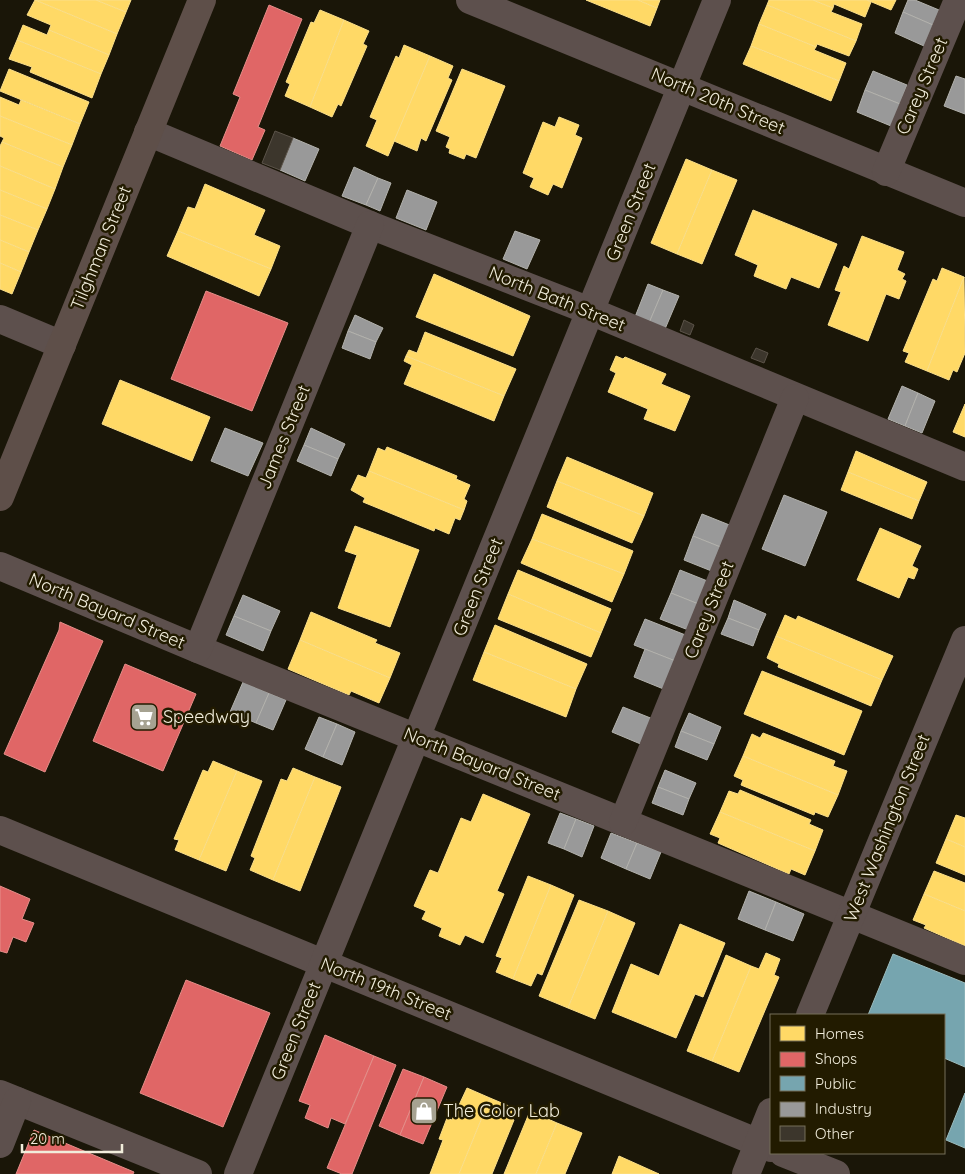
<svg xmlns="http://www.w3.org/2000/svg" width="965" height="1174" viewBox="0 0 965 1174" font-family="Quicksand,sans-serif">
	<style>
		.homes { fill: #ffd966; stroke: #fbdf89 }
		.shops { fill: #e06666; stroke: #e58e89 }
		.public { fill: #76a5af; stroke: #9bbbbc }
		.industry { fill: #999; stroke: #b3b2ad }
		.building { fill: #3c362c; stroke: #5b5349 }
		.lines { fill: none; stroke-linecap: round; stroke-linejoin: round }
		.minor { stroke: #5d504d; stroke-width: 28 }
		.major { stroke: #5e4f49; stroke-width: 28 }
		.labels { text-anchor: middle; stroke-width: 5; stroke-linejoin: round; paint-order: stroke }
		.street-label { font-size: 18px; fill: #f1eddb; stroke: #221b00 }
		.poi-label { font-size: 18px; fill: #f1eddb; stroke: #221b00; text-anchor: start }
	</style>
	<rect width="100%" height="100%" fill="#1a1608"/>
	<g class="homes">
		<polygon points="35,0 96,0 126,12 117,34"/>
		<polygon points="35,0 117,34 109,55 49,30 51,25 27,15"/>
		<polygon points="96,0 131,0 126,12"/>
		<polygon points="586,0 638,0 657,8 650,26"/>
		<polygon points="638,0 660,0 657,8"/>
		<polygon points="769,0 813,0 833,8 831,12 862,24 856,41 767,5"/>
		<polygon points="813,0 867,0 871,2 865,17 834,4 833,8"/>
		<polygon points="867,0 896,0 891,10"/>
		<polygon points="767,5 856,41 849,56 817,44 816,47 759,24"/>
		<polygon points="320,10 344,20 310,107 285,96 290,84 286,82 311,22 314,23"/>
		<polygon points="344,20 369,31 363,44 367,46 341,106 338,104 332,117 310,107"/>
		<polygon points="759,24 816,47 814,50 846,63 839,81 751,46"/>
		<polygon points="23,25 47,35 49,30 109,55 101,74 17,40"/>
		<polygon points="17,40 101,74 92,98 30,72 32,67 9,59"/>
		<polygon points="404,45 430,56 388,156 366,146 377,120 370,117 396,56 399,58"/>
		<polygon points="751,46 839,81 831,101 743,64"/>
		<polygon points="430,56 453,66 448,78 452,80 426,141 421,138 417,151 394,141"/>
		<polygon points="9,69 89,102 80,124 0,91"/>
		<polygon points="462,69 505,86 476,158 466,154 464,159 449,153 450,149 446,147 450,137 436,131"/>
		<polygon points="0,97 19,105 21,100 80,124 72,145 0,116"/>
		<polygon points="0,116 72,145 63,167 2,142 4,138 0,136"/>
		<polygon points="559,117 579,125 575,135 582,138 562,188 553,184 548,195 530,187 534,178 523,173 543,122 555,127"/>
		<polygon points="2,142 63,167 55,189 0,166 0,146"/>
		<polygon points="686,159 712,170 677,254 651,243"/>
		<polygon points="0,166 55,189 47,209 0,190"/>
		<polygon points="712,170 737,180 702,264 677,254"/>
		<polygon points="205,184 265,210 254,235 280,246 271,269 178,231 188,207 195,209"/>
		<polygon points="0,190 47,209 38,230 0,215"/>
		<polygon points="753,210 837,244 819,288 791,277 786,289 754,276 758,265 735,255"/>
		<polygon points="0,215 38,230 29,252 0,240"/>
		<polygon points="178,231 271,269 259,296 167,256"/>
		<polygon points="862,236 904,252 897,270 905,274 902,279 906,281 899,299 886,294 868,341 828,325 841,292 835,290 844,266 849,269"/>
		<polygon points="0,240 29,252 21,272 0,263"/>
		<polygon points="0,263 21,272 12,294 0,289"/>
		<polygon points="942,268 964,277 927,371 905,362 909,353 903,351 933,279 937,281"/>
		<polygon points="434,274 530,316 513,356 416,317"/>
		<polygon points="964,277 965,353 957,372 953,370 949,380 927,371"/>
		<polygon points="425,332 516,369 504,396 406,356 409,350 417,353"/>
		<polygon points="406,356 504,396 494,421 404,384 412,365 404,361"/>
		<polygon points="616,356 623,359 625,357 666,374 661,384 690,396 675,431 644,419 648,409 608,392 616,373 610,370"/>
		<polygon points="120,380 210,417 192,461 102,424"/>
		<polygon points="965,404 965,437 953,432"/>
		<polygon points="387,447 457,476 456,479 470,485 464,499 467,501 464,510 369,471 378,448 385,451"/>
		<polygon points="856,451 927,482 919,501 848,472"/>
		<polygon points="567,457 653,493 644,516 557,481"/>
		<polygon points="369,471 464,510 460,520 455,518 449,534 435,528 434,531 363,502 365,498 351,490 358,475 366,478"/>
		<polygon points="848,472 919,501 912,519 841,490"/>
		<polygon points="557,481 644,516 632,543 547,507"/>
		<polygon points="542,514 633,551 624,574 532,539"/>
		<polygon points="355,526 419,550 390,627 338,608 357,555 345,551"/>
		<polygon points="880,528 921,546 912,566 918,569 914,579 908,577 899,598 857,580"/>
		<polygon points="532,539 624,574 612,602 521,563"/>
		<polygon points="518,570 611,609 601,633 508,594"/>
		<polygon points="508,594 601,633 591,657 498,619"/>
		<polygon points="311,612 377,640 375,643 400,653 390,678 300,640"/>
		<polygon points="785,615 796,620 798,616 893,656 882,680 776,636"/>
		<polygon points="495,625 587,664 576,689 484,652"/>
		<polygon points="776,636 882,680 871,706 778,667 779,664 767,658"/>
		<polygon points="300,640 390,678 379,703 351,691 349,695 288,669"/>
		<polygon points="484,652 576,689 566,717 473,680"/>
		<polygon points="762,671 862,711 844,755 744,714"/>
		<polygon points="763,733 835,761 833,766 847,771 838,795 743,756 752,734 760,738"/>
		<polygon points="743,756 838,795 828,817 815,812 814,815 741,785 743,780 734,776"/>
		<polygon points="213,761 237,771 199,860 175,850 179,840 174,839 203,770 208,772"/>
		<polygon points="293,768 315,777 273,880 250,870 255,858 251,856 281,779 287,781"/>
		<polygon points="237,771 262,781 226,871 199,860"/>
		<polygon points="315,777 341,787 300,891 273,880"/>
		<polygon points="740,790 811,820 809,824 823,830 815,851 720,812 729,791 738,794"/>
		<polygon points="483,794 530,814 497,891 504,894 483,943 465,935 460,945 439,936 442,928 422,919 426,911 414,906 430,870 438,873 461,818 471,822"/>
		<polygon points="720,812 815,851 805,875 791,869 789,874 718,843 720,838 710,834"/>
		<polygon points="956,815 965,818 965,847 946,839"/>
		<polygon points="946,839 965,847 965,875 936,863"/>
		<polygon points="934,871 965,883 965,911 924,894"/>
		<polygon points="528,876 551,885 513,979 496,972 502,958 496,956"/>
		<polygon points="551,885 574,895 542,975 537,973 531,986 513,979"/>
		<polygon points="924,894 965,911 965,946 924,928 926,925 913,920"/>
		<polygon points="579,900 608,911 568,1008 539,996"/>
		<polygon points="608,911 635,923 595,1019 568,1008"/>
		<polygon points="680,924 725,943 703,997 695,994 676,1038 612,1012 631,964 659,976"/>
		<polygon points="766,953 780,959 774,975 779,977 739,1072 712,1061 751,966 759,969"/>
		<polygon points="726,955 751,966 712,1061 687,1051"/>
		<polygon points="467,1088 490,1098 459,1174 430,1174 443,1140 439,1139 447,1118 452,1120"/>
		<polygon points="490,1098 516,1109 512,1119 514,1120 492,1174 459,1174"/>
		<polygon points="530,1111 557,1123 536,1174 504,1174"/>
		<polygon points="557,1123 582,1133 565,1174 536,1174"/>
		<polygon points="619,1156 659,1174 612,1174"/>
	</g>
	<g class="shops">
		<polygon points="269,5 302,19 258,127 265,130 252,160 220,146 240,97 233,94"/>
		<polygon points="206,291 288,323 252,411 171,379"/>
		<polygon points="60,622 103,641 45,772 4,754 59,630"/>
		<polygon points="125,664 196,694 163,771 93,741"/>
		<polygon points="0,886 30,899 22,919 34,923 26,942 13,937 7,953 0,951"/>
		<polygon points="186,980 270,1013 223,1127 140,1093"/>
		<polygon points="325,1035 374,1056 345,1124 331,1118 328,1128 305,1118 310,1105 299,1101"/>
		<polygon points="374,1056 396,1065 352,1174 342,1174 327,1168"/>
		<polygon points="403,1069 424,1077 400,1135 379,1126"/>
		<polygon points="424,1077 447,1087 423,1144 400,1135"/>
		<polygon points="34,1130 134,1172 133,1174 16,1174"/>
	</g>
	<g class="public">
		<polygon points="893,954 965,983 965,1067 944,1058 944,1015 868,1015"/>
		<polygon points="965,1093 965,1148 946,1140"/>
	</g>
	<g class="industry">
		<polygon points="908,0 915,0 939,10 933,25 903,12"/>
		<polygon points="903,12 933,25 924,46 895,33"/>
		<polygon points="873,71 907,85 900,104 865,90"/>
		<polygon points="956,76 965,79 965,114 944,106"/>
		<polygon points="865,90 900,104 891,126 857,112"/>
		<polygon points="293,138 319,149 305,181 280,170"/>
		<polygon points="354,167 378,178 366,205 342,196"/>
		<polygon points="378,178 391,183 380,211 366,205"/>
		<polygon points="407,190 437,202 426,230 396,218"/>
		<polygon points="515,231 540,240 527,269 503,259"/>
		<polygon points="648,284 663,290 649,323 635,317"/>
		<polygon points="663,290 679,296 665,329 649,323"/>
		<polygon points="355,315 383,328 376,342 348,331"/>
		<polygon points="348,331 376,342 370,359 342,348"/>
		<polygon points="902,386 918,393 905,426 888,419"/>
		<polygon points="918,393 935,401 922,433 905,426"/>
		<polygon points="225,428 263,443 248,476 211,461"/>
		<polygon points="311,428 345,444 338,459 304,445"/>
		<polygon points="304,445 338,459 331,476 297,461"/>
		<polygon points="784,495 827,512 805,566 762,549"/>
		<polygon points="702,514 732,526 723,548 693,536"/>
		<polygon points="693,536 723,548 714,572 684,560"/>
		<polygon points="680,570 710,582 701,605 671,593"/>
		<polygon points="671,593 701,605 691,631 660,619"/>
		<polygon points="243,595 280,611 271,631 234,616"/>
		<polygon points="734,600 766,614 759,630 728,618"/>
		<polygon points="234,616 271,631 263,651 226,635"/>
		<polygon points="728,618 759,630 753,646 721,634"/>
		<polygon points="645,619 688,636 678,662 634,645"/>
		<polygon points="645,649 678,662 666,690 634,677"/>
		<polygon points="243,682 269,693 256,723 230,712"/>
		<polygon points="269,693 286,700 273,730 256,723"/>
		<polygon points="623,707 653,719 643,745 612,732"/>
		<polygon points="689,713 721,727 714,744 681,731"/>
		<polygon points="319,717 337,724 323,757 305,749"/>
		<polygon points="337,724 355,732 342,765 323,757"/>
		<polygon points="681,731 714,744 707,760 675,747"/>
		<polygon points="665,770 696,783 689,799 658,787"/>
		<polygon points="658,787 689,799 683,815 652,803"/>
		<polygon points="560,813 576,819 564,849 548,843"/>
		<polygon points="576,819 594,826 582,857 564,849"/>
		<polygon points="611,833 637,843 626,869 601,858"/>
		<polygon points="637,843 661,852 650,879 626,869"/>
		<polygon points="749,891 776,902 765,930 738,919"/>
		<polygon points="776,902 804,914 793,941 765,930"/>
	</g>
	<g class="building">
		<polygon points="275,131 293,138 280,170 262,163"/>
		<polygon points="684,320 694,325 690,335 680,331"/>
		<polygon points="756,348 768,353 764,363 751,358"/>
	</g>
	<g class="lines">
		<g class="minor">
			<polyline points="470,0 965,203"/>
			<polyline points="148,132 370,225 590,311 965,467"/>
			<polyline points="886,172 958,0"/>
			<polyline points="0,319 62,345"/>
			<polyline points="0,566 198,649 965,961"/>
			<polyline points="198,649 370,225"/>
			<polyline points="623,822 795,398"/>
			<polyline points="0,830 771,1148"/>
			<polyline points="810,1015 965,640"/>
			<polyline points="0,1094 198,1174"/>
			<polyline points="0,1144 17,1101"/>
			<polyline points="783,1153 836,1174"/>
			<polyline points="238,1174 717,0"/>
			<polyline points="746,1174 771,1112"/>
		</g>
		<polyline class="major" points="0,497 202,0"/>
	</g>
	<defs>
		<g id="supermarket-square" transform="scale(1.4375)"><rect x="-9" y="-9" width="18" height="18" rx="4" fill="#a6a291" stroke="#221b00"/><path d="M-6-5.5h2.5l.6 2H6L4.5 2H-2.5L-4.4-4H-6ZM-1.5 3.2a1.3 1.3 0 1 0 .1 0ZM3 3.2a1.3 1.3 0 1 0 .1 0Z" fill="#fff"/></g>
		<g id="shop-square" transform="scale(1.4375)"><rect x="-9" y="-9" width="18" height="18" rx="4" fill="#a6a291" stroke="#221b00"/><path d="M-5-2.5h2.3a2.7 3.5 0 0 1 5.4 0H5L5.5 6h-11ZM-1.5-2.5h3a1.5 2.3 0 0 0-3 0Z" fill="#fff"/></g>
	</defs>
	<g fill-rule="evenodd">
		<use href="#supermarket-square" x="144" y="717"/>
		<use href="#shop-square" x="424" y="1111"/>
	</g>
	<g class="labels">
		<g class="street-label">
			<text transform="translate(922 86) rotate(-67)" y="6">Carey Street</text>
			<text transform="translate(718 101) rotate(23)" y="6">North 20th Street</text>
			<text transform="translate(631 212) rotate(-68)" y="6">Green Street</text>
			<text transform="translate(101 248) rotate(-68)" y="6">Tilghman Street</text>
			<text transform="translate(557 299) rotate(22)" y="6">North Bath Street</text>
			<text transform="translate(284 437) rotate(-68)" y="6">James Street</text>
			<text transform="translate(478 587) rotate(-68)" y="6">Green Street</text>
			<text transform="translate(709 610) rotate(-68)" y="6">Carey Street</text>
			<text transform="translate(107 611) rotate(23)" y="6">North Bayard Street</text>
			<text transform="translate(482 764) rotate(22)" y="6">North Bayard Street</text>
			<text transform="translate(887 828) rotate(-68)" y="6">West Washington Street</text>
			<text transform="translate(386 989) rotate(22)" y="6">North 19th Street</text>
			<text transform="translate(296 1031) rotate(-68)" y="6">Green Street</text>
		</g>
		<g class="poi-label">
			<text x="163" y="723">Speedway</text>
			<text x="443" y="1117">The Color Lab</text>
		</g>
	</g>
	<rect x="770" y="1014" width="175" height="140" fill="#221b00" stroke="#756f58"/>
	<rect x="780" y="1026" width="25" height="15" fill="#ffd966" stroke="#756f58"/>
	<text x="815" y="1039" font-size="15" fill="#f1eddb">Homes</text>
	<rect x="780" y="1052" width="25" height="15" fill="#e06666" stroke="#756f58"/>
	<text x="815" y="1064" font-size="15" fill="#f1eddb">Shops</text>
	<rect x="780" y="1076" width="25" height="15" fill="#76a5af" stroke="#756f58"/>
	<text x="815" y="1089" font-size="15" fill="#f1eddb">Public</text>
	<rect x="780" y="1102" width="25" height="15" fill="#999999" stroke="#756f58"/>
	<text x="815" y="1114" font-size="15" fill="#f1eddb">Industry</text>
	<rect x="780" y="1126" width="25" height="15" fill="#3c362c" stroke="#756f58"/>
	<text x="815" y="1139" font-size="15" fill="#f1eddb">Other</text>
	<path d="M22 1144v8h100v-8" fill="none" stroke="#f1eddb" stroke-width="2.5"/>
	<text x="30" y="1144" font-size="15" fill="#f1eddb" stroke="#221b00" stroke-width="4" paint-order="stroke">20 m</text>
</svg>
